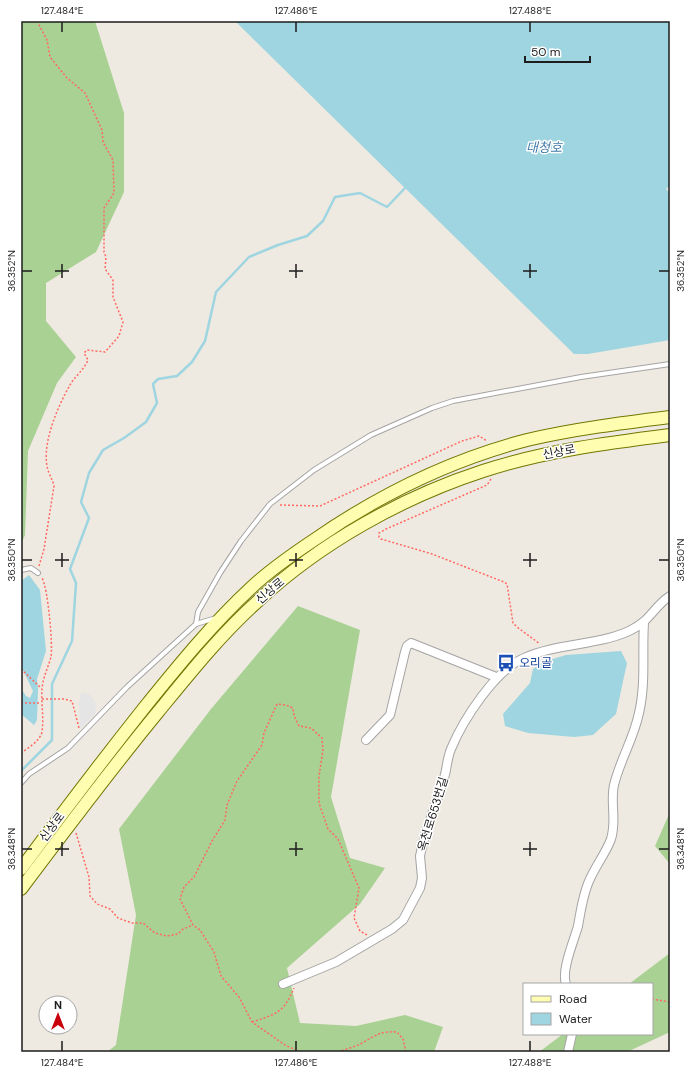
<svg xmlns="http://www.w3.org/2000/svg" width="691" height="1073" viewBox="0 0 691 1073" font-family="'DM Sans','Noto Sans KR',sans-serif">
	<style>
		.forest { fill: #a9d193 }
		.parking { fill: #e5e5e5 }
		.water { fill: #9ed5e0 }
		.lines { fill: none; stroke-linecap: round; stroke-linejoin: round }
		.stream { stroke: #9ed5e0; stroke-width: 2.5 }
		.lane-casing { stroke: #a4a4a4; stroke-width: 6 }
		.street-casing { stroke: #a4a4a4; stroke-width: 10 }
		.secondary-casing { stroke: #717700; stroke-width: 14 }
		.path { stroke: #ff6962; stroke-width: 1.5; stroke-dasharray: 2 2; stroke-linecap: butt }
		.lane { stroke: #fff; stroke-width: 4 }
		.street { stroke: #fff; stroke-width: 8 }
		.secondary { stroke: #fefdb0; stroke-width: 12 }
		.ticks { fill: none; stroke: #1d1d1d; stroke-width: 1.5 }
		.labels { text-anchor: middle; stroke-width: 3; stroke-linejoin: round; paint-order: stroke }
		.street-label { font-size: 12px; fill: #1d1d1d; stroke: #fff }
		.transit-label { font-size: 12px; fill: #164399; stroke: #fff; text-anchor: start }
		.water-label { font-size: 13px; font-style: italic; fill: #407bab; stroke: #fff }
		.neatline { fill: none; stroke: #1d1d1d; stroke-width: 1.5 }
		.ticks-label { font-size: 10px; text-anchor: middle; fill: #1d1d1d }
	</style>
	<rect width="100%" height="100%" fill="#efeae1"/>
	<g class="forest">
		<polygon points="21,21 95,21 124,113 124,192 96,252 46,283 46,321 76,357 57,383 28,451 25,535 21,544"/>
		<polygon points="298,606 360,630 331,797 350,858 385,868 360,904 287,968 300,1023 356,1026 405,1015 443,1027 434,1052 107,1052 116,1045 136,915 119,829 211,709"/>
		<polygon points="670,812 670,864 655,846"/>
		<polygon points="670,953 670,1032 627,1052 539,1052 563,1034 652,1034 652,984 629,984"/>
	</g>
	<polygon class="parking" points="81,693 89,694 95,701 96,713 80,729 79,704"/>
	<g class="water">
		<polygon points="235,21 670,21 670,187 666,188 670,195 670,340 588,354 574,354"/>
		<polygon points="29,575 40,590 46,651 37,679 38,690 37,720 34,725 21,714 21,688 26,696 30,698 33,691 21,666 21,581"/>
		<polygon points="621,651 627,663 616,714 593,735 574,737 528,733 505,726 503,714 530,683 533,669 543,662 566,655"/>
	</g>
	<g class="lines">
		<polyline class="stream" points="21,771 52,740 52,684 72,641 76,583 70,569 89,518 81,502 89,473 103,450 124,438 146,422 157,403 153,384 158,379 177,376 192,362 205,341 216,292 249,257 278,245 307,236 323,221 335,197 360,193 387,207 405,188"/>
		<g class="lane-casing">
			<g id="lane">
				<polyline points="21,570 31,568 38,573"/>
				<polyline points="196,624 198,612 220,573 241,541 270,504 314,470 371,435 432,408 453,401 581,377 670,364"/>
				<polyline points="21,783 29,774 68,748 127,687 196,624 216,618"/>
			</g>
		</g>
		<g class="street-casing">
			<g id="street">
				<polyline points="366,740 390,715 405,652 407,646 411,643 496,677"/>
				<path d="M 283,984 L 336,962 L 392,929 L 403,920 L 420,888 L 422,878 L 420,856 L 422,847 C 428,824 437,801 444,778 C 447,769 447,758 451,749 C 463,720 495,670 524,658 C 557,643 596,646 629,631 C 651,621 653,607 670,596"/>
				<path d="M 566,984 C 561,970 574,941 578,926 C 581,910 583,893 590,879 C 596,865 606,853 611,839 C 617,820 610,803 614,785 C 620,760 634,738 639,713 C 646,683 642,653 644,623"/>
				<polyline points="568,1052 572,1034"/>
			</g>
		</g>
		<g class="secondary-casing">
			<g id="secondary">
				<path d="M 21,869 C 61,815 102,761 144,708 C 178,666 212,624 252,587 C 271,569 293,554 314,540 C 379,495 450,460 527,440 C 574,429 622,423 670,417"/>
				<path d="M 21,889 C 66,829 111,769 158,712 C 190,673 221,634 258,601 C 320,543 403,497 483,471 C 544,451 607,443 670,435"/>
			</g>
		</g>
		<g class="path">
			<path d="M 37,21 L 47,40 L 50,57 L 67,78 L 85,93 L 102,130 L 103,142 L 113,160 L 114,193 L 104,208 L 104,252 L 106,257 L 105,269 L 113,280 L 113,297 L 123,322 L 119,336 L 105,352 L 87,350 L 84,353 L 88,360 C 84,370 75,376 70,385 C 58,406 39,448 49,473 C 51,478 53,481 54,486 L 44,549 L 39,566"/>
			<polyline points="491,479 487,485 386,529 379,533 379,537 381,539 432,554 504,582 507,584 513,623 517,627 540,644"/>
			<polyline points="280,505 320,506 462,441 479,436 487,441"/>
			<polyline points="21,669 41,688"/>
			<polyline points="42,699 64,699 72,701 79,728"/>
			<polyline points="21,703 40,703"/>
			<path d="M 21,753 C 28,748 40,741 42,732 C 44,717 41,703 42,689 C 43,677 48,668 51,657 C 53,645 48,588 42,578"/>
			<polyline points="76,833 89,877 90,896 97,904 110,909 118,918 132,923 143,923 155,933 167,936 178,934 183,929 193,925"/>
			<polyline points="652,999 670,1002"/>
			<path d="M 252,1022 C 277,1014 284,1012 294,988"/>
			<polyline points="300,1052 285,1045 252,1022 239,997 221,976 214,952 200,930 193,925 180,899 184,887 194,877 212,841 225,820 227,805 237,781 262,745 264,733 277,704 286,705 293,708 294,716 299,726 311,728 322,738 323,750 319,776 319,803 328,829 338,839 359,888 354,918 360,931 367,935"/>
			<path d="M 338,1052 C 346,1049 355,1047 362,1043 C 377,1035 379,1031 397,1032 L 403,1039 L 406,1052"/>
		</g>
		<use href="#lane" class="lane"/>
		<use href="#street" class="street"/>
		<use href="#secondary" class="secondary"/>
	</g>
	<path class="ticks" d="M 62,22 L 62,32M 296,22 L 296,32M 530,22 L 530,32M 62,264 L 62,278M 296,264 L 296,278M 530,264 L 530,278M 22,271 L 32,271M 55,271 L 69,271M 289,271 L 303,271M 523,271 L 537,271M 659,271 L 669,271M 62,553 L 62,567M 296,553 L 296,567M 530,553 L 530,567M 22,560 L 32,560M 55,560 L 69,560M 289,560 L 303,560M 523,560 L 537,560M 659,560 L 669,560M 62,842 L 62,856M 296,842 L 296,856M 530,842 L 530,856M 22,849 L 32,849M 55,849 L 69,849M 289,849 L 303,849M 523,849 L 537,849M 659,849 L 669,849M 62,1041 L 62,1051M 296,1041 L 296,1051M 530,1041 L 530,1051"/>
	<defs>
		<g id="bus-bare" transform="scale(1.38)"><path d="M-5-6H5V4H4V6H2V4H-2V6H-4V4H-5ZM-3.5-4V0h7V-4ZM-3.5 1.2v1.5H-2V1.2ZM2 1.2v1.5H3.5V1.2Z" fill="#1a4fb4" stroke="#fff" stroke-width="2.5" paint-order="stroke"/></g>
	</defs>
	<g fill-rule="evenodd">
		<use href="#bus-bare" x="506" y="663"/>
	</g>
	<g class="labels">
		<g class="street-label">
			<text transform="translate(559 452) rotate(-11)" y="4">신상로</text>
			<text transform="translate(270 591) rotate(-40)" y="4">신상로</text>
			<text transform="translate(433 814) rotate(-73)" y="4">옥천로653번길</text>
			<text transform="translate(52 827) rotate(-53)" y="4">신상로</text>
		</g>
		<g class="transit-label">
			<text x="519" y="667">오리골</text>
		</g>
		<g class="water-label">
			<text x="544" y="152">대청호</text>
		</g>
	</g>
	<rect width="691" height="1073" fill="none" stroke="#ffffff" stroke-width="44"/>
	<rect x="523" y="983" width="130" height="52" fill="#ffffff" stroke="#a5a5a5"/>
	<rect x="531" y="996" width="20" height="6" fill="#fefdb0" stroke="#a5a5a5"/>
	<text x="559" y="1003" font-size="12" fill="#1d1d1d">Road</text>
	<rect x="531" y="1013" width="20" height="12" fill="#9ed5e0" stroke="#a5a5a5"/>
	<text x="559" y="1023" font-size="12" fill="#1d1d1d">Water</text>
	<g transform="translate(58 1015)"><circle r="19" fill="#ffffff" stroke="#a5a5a5"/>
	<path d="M0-3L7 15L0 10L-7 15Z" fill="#c9000c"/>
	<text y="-6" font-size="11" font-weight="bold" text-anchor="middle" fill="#1d1d1d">N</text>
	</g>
	<path d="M525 56v6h65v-6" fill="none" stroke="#1d1d1d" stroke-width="2"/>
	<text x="531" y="56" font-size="12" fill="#1d1d1d" stroke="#ffffff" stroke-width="3" paint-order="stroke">50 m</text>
	<rect x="22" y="22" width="647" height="1029" class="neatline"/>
	<g class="ticks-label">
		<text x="62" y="14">127.484°E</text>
		<text x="296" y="14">127.486°E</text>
		<text x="530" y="14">127.488°E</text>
		<text transform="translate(11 271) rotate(-90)" y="4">36.352°N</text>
		<text transform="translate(680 271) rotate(-90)" y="4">36.352°N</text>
		<text transform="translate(11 560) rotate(-90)" y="4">36.350°N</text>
		<text transform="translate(680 560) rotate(-90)" y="4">36.350°N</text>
		<text transform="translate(11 849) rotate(-90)" y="4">36.348°N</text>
		<text transform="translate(680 849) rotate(-90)" y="4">36.348°N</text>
		<text x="62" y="1066">127.484°E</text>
		<text x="296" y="1066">127.486°E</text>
		<text x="530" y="1066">127.488°E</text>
	</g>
</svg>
